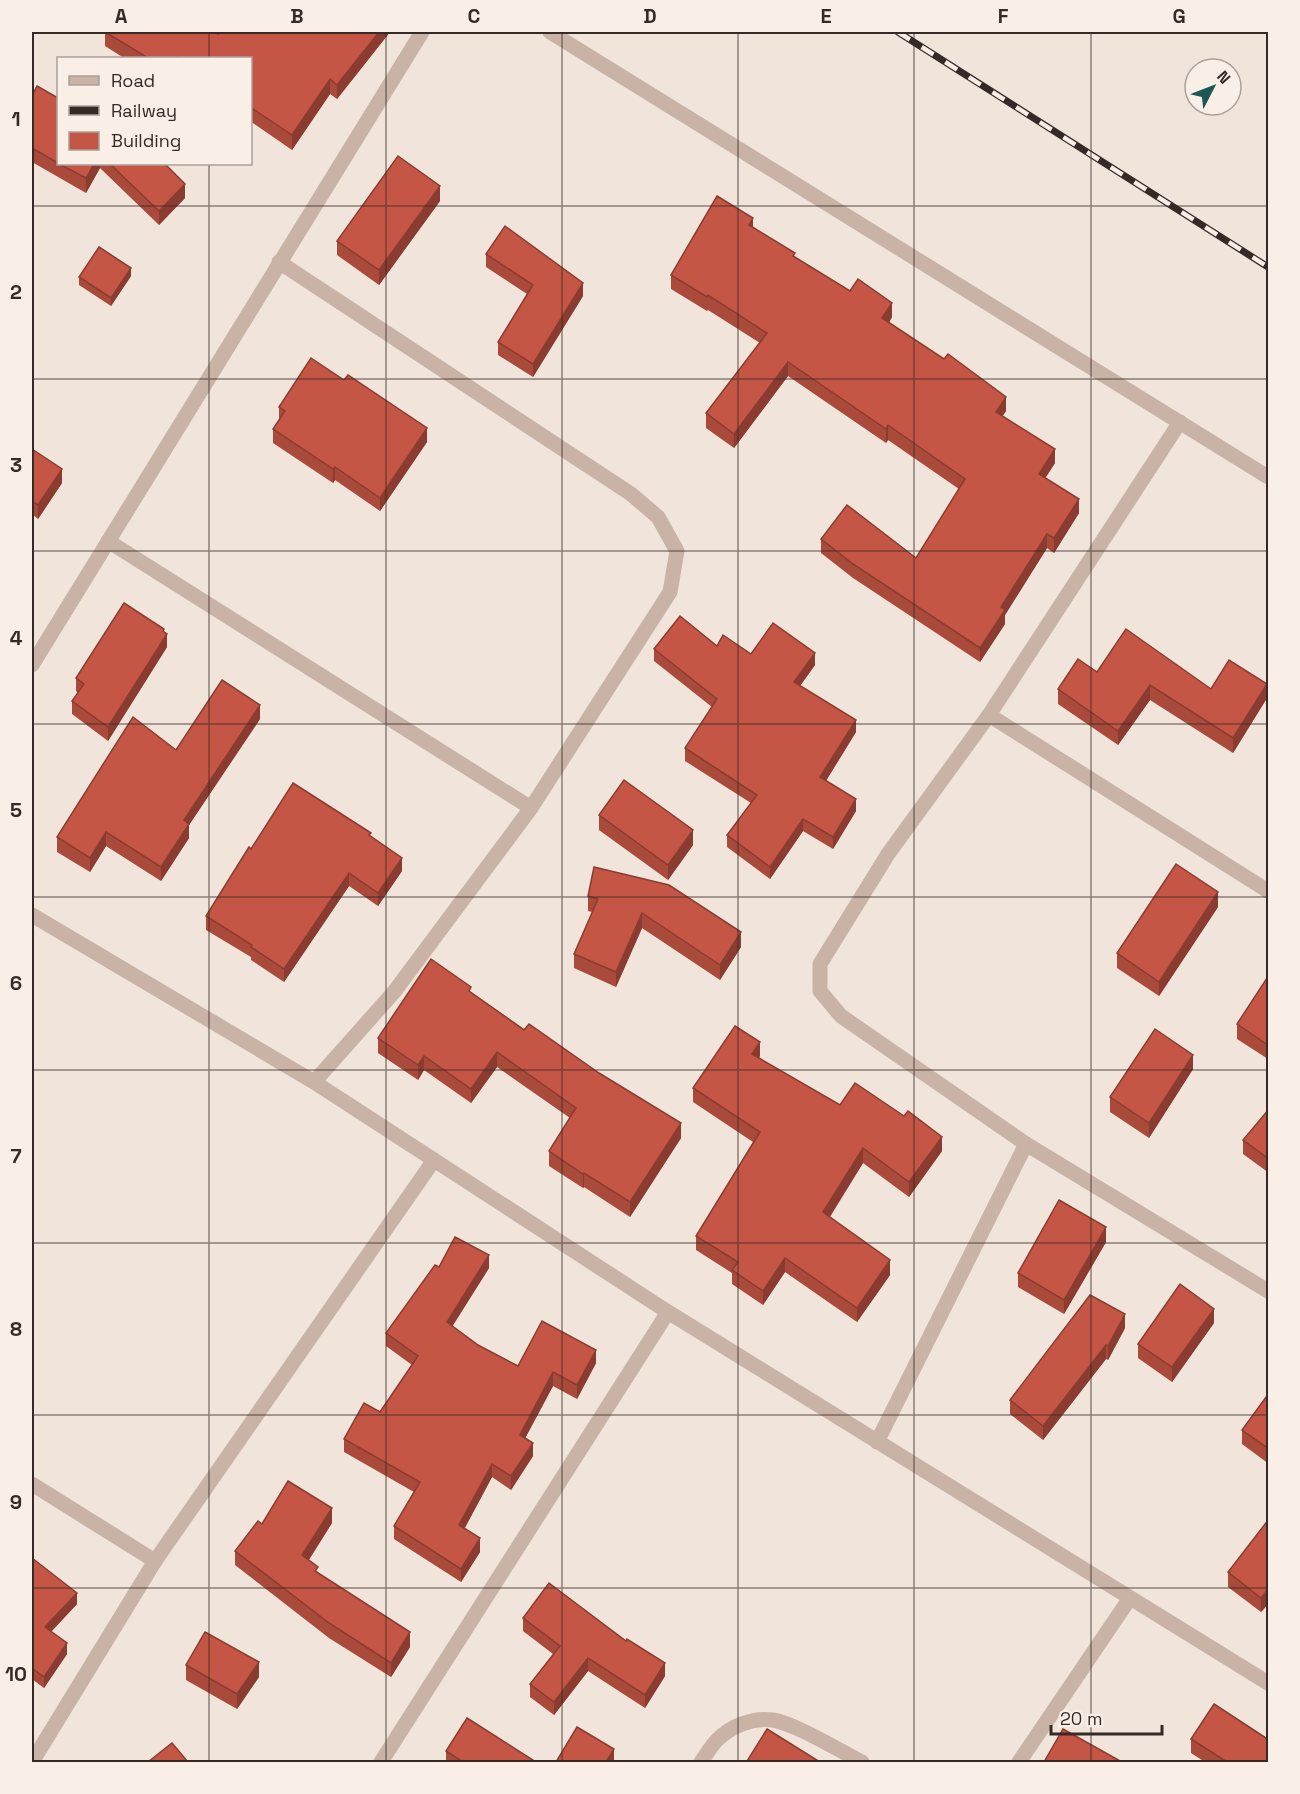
<svg xmlns="http://www.w3.org/2000/svg" width="1300" height="1794" viewBox="0 0 1300 1794" font-family="'Space Grotesk',sans-serif">
	<style>
		.lines { fill: none; stroke-linecap: round; stroke-linejoin: round }
		.minor { stroke: #c9b3a7; stroke-width: 15 }
		.rail-casing { stroke: #362a27; stroke-width: 7 }
		.rail { stroke: #f9efe7; stroke-width: 4.5; stroke-dasharray: 14; stroke-linecap: butt }
		.wall { fill: #a94a3b }
		.shaded-wall { fill: #8a3c30 }
		.building { fill: #c55645; stroke: #8a3c30; stroke-width: 1.5 }
		.grid { fill: none; stroke: #362a27; stroke-width: 1.5; stroke-opacity: 0.55 }
		.neatline { fill: none; stroke: #362a27; stroke-width: 2 }
		.grid-label { font-size: 20px; text-anchor: middle; font-weight: bold; fill: #362a27 }
	</style>
	<rect width="100%" height="100%" fill="#f1e4db"/>
	<g class="lines">
		<g class="minor">
			<polyline points="550,32 1268,477"/>
			<polyline points="1180,422 989,715 888,854 820,964 820,991 841,1016 1026,1144 1268,1291"/>
			<polyline points="108,541 531,808 670,592 677,551 658,517 631,494 279,262"/>
			<polyline points="32,665 422,32"/>
			<polyline points="989,715 1268,891"/>
			<polyline points="32,915 314,1082 668,1312 1268,1683"/>
			<polyline points="314,1082 394,992 531,808"/>
			<polyline points="877,1442 1026,1144"/>
			<polyline points="32,1484 155,1561"/>
			<polyline points="32,1762 155,1561 434,1160"/>
			<polyline points="381,1762 668,1312"/>
			<path d="M 701,1762 C 706,1755 711,1746 717,1740 C 731,1726 753,1717 773,1720 C 796,1724 840,1751 862,1762"/>
			<polyline points="1019,1762 1130,1598"/>
		</g>
		<g class="rail-casing">
			<polyline id="rail" points="898,32 1268,267"/>
		</g>
		<use href="#rail" class="rail"/>
	</g>
	<g class="wall">
		<polygon points="105,32 218,34 390,32 337,99 330,94 292,150 250,121 250,58 124,58 105,46"/>
		<polygon points="32,96 58,98 58,164 165,164 185,198 159,225 100,168 86,193 32,162"/>
		<polygon points="440,201 379,285 337,255 337,241"/>
		<polygon points="753,227 795,257 892,317 889,323 1006,411 1002,416 1055,463 1045,478 1079,513 1054,553 1047,548 1005,615 1005,624 980,662 853,578 821,553 821,539 916,558 959,489 888,440 886,443 788,376 734,448 706,428 706,413 760,343 708,310 707,311 671,289 671,275"/>
		<polygon points="486,254 583,296 533,377 498,355 498,342 527,294 486,267"/>
		<polygon points="131,276 111,306 79,285 79,277"/>
		<polygon points="279,407 427,442 380,511 335,480 333,483 273,443 273,429 279,420"/>
		<polygon points="32,449 62,483 38,519 32,514"/>
		<polygon points="164,632 167,647 108,741 72,714 72,701 78,693 76,691 76,678"/>
		<polygon points="717,646 751,654 815,665 800,686 856,732 826,781 856,811 833,849 803,831 770,879 727,847 727,835 751,803 685,761 685,748 712,707 654,661 654,649"/>
		<polygon points="1097,672 1211,689 1267,698 1233,753 1150,700 1118,745 1058,704 1058,689"/>
		<polygon points="260,719 189,825 189,838 161,881 106,846 90,872 57,852 57,837 176,750"/>
		<polygon points="599,815 693,845 668,880 599,830"/>
		<polygon points="371,836 402,871 378,906 349,886 284,982 251,960 251,957 206,930 206,916 251,849"/>
		<polygon points="594,867 741,947 720,980 642,928 616,987 574,968 574,954 592,912 588,911 588,896"/>
		<polygon points="1218,907 1159,996 1117,968 1117,953"/>
		<polygon points="1269,975 1269,1059 1268,1059 1237,1039 1237,1024"/>
		<polygon points="471,992 681,1138 630,1217 584,1187 583,1188 549,1166 549,1151 570,1118 497,1067 471,1103 424,1070 418,1080 378,1053 378,1038"/>
		<polygon points="760,1056 759,1058 840,1105 942,1151 909,1197 863,1163 830,1217 890,1275 857,1322 785,1272 763,1305 732,1284 732,1273 696,1250 696,1236 753,1142 693,1102 693,1088"/>
		<polygon points="1193,1069 1149,1138 1110,1112 1110,1097"/>
		<polygon points="1269,1109 1269,1173 1243,1154 1243,1140"/>
		<polygon points="1106,1242 1064,1314 1018,1287 1018,1273"/>
		<polygon points="439,1267 489,1268 452,1326 478,1345 518,1366 596,1363 577,1399 553,1386 525,1438 533,1456 511,1490 492,1477 464,1529 480,1552 461,1582 394,1539 394,1526 414,1492 344,1452 344,1439 380,1412 412,1365 386,1346 386,1333"/>
		<polygon points="1214,1323 1172,1382 1138,1358 1138,1344"/>
		<polygon points="1125,1328 1108,1360 1106,1359 1043,1440 1010,1414 1010,1400"/>
		<polygon points="1269,1393 1269,1464 1242,1444 1242,1430"/>
		<polygon points="1269,1519 1269,1603 1261,1612 1228,1587 1228,1572"/>
		<polygon points="332,1523 309,1560 318,1573 410,1647 391,1677 329,1638 235,1565 235,1551 262,1524"/>
		<polygon points="32,1558 77,1604 51,1632 67,1654 44,1688 32,1679"/>
		<polygon points="523,1618 665,1676 645,1708 588,1671 554,1715 530,1697 530,1684 553,1654 523,1631"/>
		<polygon points="186,1665 259,1677 237,1709 186,1680"/>
		<polygon points="1191,1739 1269,1762 1205,1762 1191,1753"/>
		<polygon points="446,1751 536,1762 446,1762"/>
	</g>
	<g class="shaded-wall">
		<polygon points="379,32 390,32 337,99 337,85"/>
		<polygon points="330,79 330,94 292,150 292,135"/>
		<polygon points="94,164 100,164 100,168 86,193 86,178"/>
		<polygon points="185,184 185,198 159,225 159,211"/>
		<polygon points="440,186 440,201 379,285 379,270"/>
		<polygon points="753,218 753,232 749,225"/>
		<polygon points="131,268 131,276 111,306 111,298"/>
		<polygon points="583,283 583,296 533,377 533,364"/>
		<polygon points="892,303 892,317 882,332 882,318"/>
		<polygon points="788,362 788,376 734,448 734,434"/>
		<polygon points="1006,397 1006,411 996,426 996,412"/>
		<polygon points="888,425 888,440 886,443 886,429"/>
		<polygon points="427,428 427,442 380,511 380,498"/>
		<polygon points="1055,449 1055,463 1039,488 1039,474"/>
		<polygon points="335,467 335,480 333,483 333,469"/>
		<polygon points="62,469 62,483 38,519 38,505"/>
		<polygon points="1079,499 1079,513 1054,553 1054,538"/>
		<polygon points="1047,534 1047,548 1005,615 1005,624 980,662 980,648 1001,607"/>
		<polygon points="164,629 164,639 167,634 167,647 108,741 108,727"/>
		<polygon points="815,653 815,665 794,694 794,682"/>
		<polygon points="1267,684 1267,698 1233,753 1233,738"/>
		<polygon points="1150,685 1150,700 1118,745 1118,731"/>
		<polygon points="260,705 260,719 189,825 189,838 161,881 161,867 184,820"/>
		<polygon points="856,720 856,732 820,790 820,777"/>
		<polygon points="856,799 856,811 833,849 833,837"/>
		<polygon points="803,819 803,831 770,879 770,867"/>
		<polygon points="693,830 693,845 668,880 668,865"/>
		<polygon points="106,832 106,846 90,872 90,858"/>
		<polygon points="402,858 402,871 378,906 378,893"/>
		<polygon points="349,873 349,886 284,982 284,969"/>
		<polygon points="1218,892 1218,907 1159,996 1159,982"/>
		<polygon points="642,913 642,928 616,987 616,972"/>
		<polygon points="741,932 741,947 720,980 720,965"/>
		<polygon points="760,1042 760,1056 752,1068 752,1054"/>
		<polygon points="497,1052 497,1067 471,1103 471,1089"/>
		<polygon points="1193,1055 1193,1069 1149,1138 1149,1123"/>
		<polygon points="424,1056 424,1070 418,1080 418,1065"/>
		<polygon points="681,1123 681,1138 630,1217 630,1202"/>
		<polygon points="942,1137 942,1151 909,1197 909,1182"/>
		<polygon points="863,1148 863,1163 823,1227 823,1212"/>
		<polygon points="584,1173 584,1187 583,1188 583,1174"/>
		<polygon points="1106,1227 1106,1242 1064,1314 1064,1300"/>
		<polygon points="489,1255 489,1268 447,1335 447,1322"/>
		<polygon points="785,1258 785,1272 763,1305 763,1291"/>
		<polygon points="890,1260 890,1275 857,1322 857,1308"/>
		<polygon points="1214,1309 1214,1323 1172,1382 1172,1367"/>
		<polygon points="1125,1314 1125,1328 1108,1360 1108,1346"/>
		<polygon points="1106,1345 1106,1359 1043,1440 1043,1426"/>
		<polygon points="596,1350 596,1363 577,1399 577,1385"/>
		<polygon points="553,1372 553,1386 520,1448 520,1435"/>
		<polygon points="533,1443 533,1456 511,1490 511,1476"/>
		<polygon points="492,1464 492,1477 459,1539 459,1525"/>
		<polygon points="332,1508 332,1523 302,1570 302,1555"/>
		<polygon points="480,1538 480,1552 461,1582 461,1569"/>
		<polygon points="1269,1588 1269,1603 1261,1612 1261,1598"/>
		<polygon points="77,1593 77,1604 45,1638 45,1627"/>
		<polygon points="410,1632 410,1647 391,1677 391,1663"/>
		<polygon points="67,1643 67,1654 44,1688 44,1677"/>
		<polygon points="588,1658 588,1671 554,1715 554,1702"/>
		<polygon points="259,1662 259,1677 237,1709 237,1694"/>
		<polygon points="665,1663 665,1676 645,1708 645,1695"/>
		<polygon points="614,1749 614,1762 606,1762"/>
	</g>
	<g class="building">
		<polygon points="105,32 214,32 218,34 219,32 379,32 337,85 330,79 292,135 250,107 250,58 180,58 178,57 177,58 148,58"/>
		<polygon points="37,86 58,98 58,163 32,148 32,96"/>
		<polygon points="398,156 440,186 379,270 337,241"/>
		<polygon points="59,164 94,164 86,178"/>
		<polygon points="110,164 165,164 185,184 159,211"/>
		<polygon points="717,196 753,218 749,225 795,253 793,256 850,291 858,279 892,303 882,318 944,359 948,354 1006,397 996,412 1055,449 1039,474 1079,499 1054,538 1047,534 1001,607 1005,610 980,648 853,564 821,539 847,505 916,558 965,479 888,425 886,429 788,362 734,434 706,413 767,333 708,295 707,297 671,275"/>
		<polygon points="505,226 583,283 533,364 498,342 533,285 486,254"/>
		<polygon points="99,247 131,268 111,298 79,277"/>
		<polygon points="311,358 344,380 348,375 427,428 380,498 335,467 333,469 273,429 285,411 279,407"/>
		<polygon points="32,449 62,469 38,505 32,501"/>
		<polygon points="124,603 164,629 163,631 167,634 108,727 72,701 84,684 76,678"/>
		<polygon points="680,616 717,646 723,635 751,654 773,623 815,653 794,682 856,720 820,777 856,799 833,837 803,819 770,867 727,835 757,795 685,748 717,699 654,649"/>
		<polygon points="1126,629 1211,689 1229,660 1267,684 1233,738 1150,685 1118,731 1058,689 1078,659 1097,672"/>
		<polygon points="222,680 260,705 184,820 189,824 161,867 106,832 90,858 57,837 133,717 176,750"/>
		<polygon points="624,780 693,830 668,865 599,815"/>
		<polygon points="293,783 371,833 369,835 402,858 378,893 349,873 284,969 251,947 252,945 206,916 249,847 251,849"/>
		<polygon points="1176,864 1218,892 1159,982 1117,953"/>
		<polygon points="594,867 669,885 741,932 720,965 642,913 616,972 574,954 598,899 588,896"/>
		<polygon points="431,959 471,987 469,991 524,1030 529,1024 599,1073 681,1123 630,1202 584,1173 583,1174 549,1151 576,1108 497,1052 471,1089 424,1056 418,1065 378,1038"/>
		<polygon points="1269,975 1269,1044 1268,1045 1237,1024"/>
		<polygon points="735,1026 760,1042 752,1054 840,1105 855,1083 904,1116 908,1111 942,1137 909,1182 863,1148 823,1212 890,1260 857,1308 785,1258 763,1291 732,1270 738,1262 696,1236 760,1132 693,1088"/>
		<polygon points="1155,1029 1193,1055 1149,1123 1110,1097"/>
		<polygon points="1269,1109 1269,1159 1243,1140"/>
		<polygon points="1059,1200 1106,1227 1064,1300 1018,1273"/>
		<polygon points="455,1237 489,1255 447,1322 478,1345 518,1366 542,1321 596,1350 577,1385 553,1372 520,1435 533,1443 511,1476 492,1464 459,1525 480,1538 461,1569 394,1526 420,1482 344,1439 364,1403 380,1412 418,1356 386,1333 435,1265 439,1267"/>
		<polygon points="1180,1284 1214,1309 1172,1367 1138,1344"/>
		<polygon points="1090,1295 1125,1314 1108,1346 1106,1345 1043,1426 1010,1400"/>
		<polygon points="1269,1393 1269,1449 1242,1430"/>
		<polygon points="288,1481 332,1508 302,1555 318,1567 315,1571 410,1632 391,1663 329,1623 235,1551 258,1521 262,1524"/>
		<polygon points="1269,1519 1269,1588 1261,1598 1228,1572"/>
		<polygon points="32,1558 77,1593 45,1627 67,1643 44,1677 32,1668"/>
		<polygon points="549,1583 626,1641 627,1639 665,1663 645,1695 588,1658 554,1702 530,1684 560,1646 523,1618"/>
		<polygon points="205,1632 259,1662 237,1694 186,1665"/>
		<polygon points="1214,1704 1269,1740 1269,1762 1227,1762 1191,1739"/>
		<polygon points="467,1718 536,1762 463,1762 446,1751"/>
		<polygon points="577,1727 614,1749 606,1762 556,1762"/>
		<polygon points="767,1729 820,1762 750,1762 747,1761"/>
		<polygon points="1063,1729 1122,1762 1044,1762"/>
		<polygon points="172,1743 188,1762 148,1762"/>
	</g>
	<path class="grid" d="M 209,32 L 209,58M 386,32 L 386,1762M 562,32 L 562,1762M 738,32 L 738,1762M 914,32 L 914,1762M 1091,32 L 1091,1762M 209,164 L 209,1762M 32,206 L 1268,206M 32,379 L 1268,379M 32,551 L 1268,551M 32,724 L 1268,724M 32,897 L 1268,897M 32,1070 L 1268,1070M 32,1243 L 1268,1243M 32,1415 L 1268,1415M 32,1588 L 1268,1588"/>
	<rect width="1300" height="1794" fill="none" stroke="#f9efe7" stroke-width="66"/>
	<rect x="57" y="57" width="195" height="108" fill="#f9efe7" stroke="#aba09a" stroke-width="1.5"/>
	<rect x="69" y="76" width="30" height="9" fill="#c9b3a7" stroke="#aba09a" stroke-width="1.5"/>
	<text x="111" y="87" font-size="18" fill="#362a27">Road</text>
	<rect x="69" y="106" width="30" height="9" fill="#362a27" stroke="#aba09a" stroke-width="1.5"/>
	<text x="111" y="117" font-size="18" fill="#362a27">Railway</text>
	<rect x="69" y="132" width="30" height="18" fill="#c55645" stroke="#aba09a" stroke-width="1.5"/>
	<text x="111" y="147" font-size="18" fill="#362a27">Building</text>
	<g transform="translate(1213 87) rotate(48)"><circle r="28" fill="#f9efe7" stroke="#aba09a" stroke-width="1.5"/>
	<path d="M0-4.5L10 22L0 15L-10 22Z" fill="#1d5754"/>
	<text y="-9" font-size="16" font-weight="bold" text-anchor="middle" fill="#362a27">N</text>
	</g>
	<path d="M1051 1725v9h111v-9" fill="none" stroke="#362a27" stroke-width="3"/>
	<text x="1060" y="1725" font-size="18" fill="#362a27" stroke="#f9efe7" stroke-width="4.5" paint-order="stroke">20 m</text>
	<rect x="33" y="33" width="1234" height="1728" class="neatline"/>
	<g class="grid-label">
		<text x="121" y="23">A</text>
		<text x="297" y="23">B</text>
		<text x="474" y="23">C</text>
		<text x="650" y="23">D</text>
		<text x="826" y="23">E</text>
		<text x="1003" y="23">F</text>
		<text x="1179" y="23">G</text>
		<text x="16" y="126">1</text>
		<text x="16" y="299">2</text>
		<text x="16" y="472">3</text>
		<text x="16" y="645">4</text>
		<text x="16" y="817">5</text>
		<text x="16" y="990">6</text>
		<text x="16" y="1163">7</text>
		<text x="16" y="1336">8</text>
		<text x="16" y="1509">9</text>
		<text x="16" y="1681">10</text>
	</g>
</svg>
